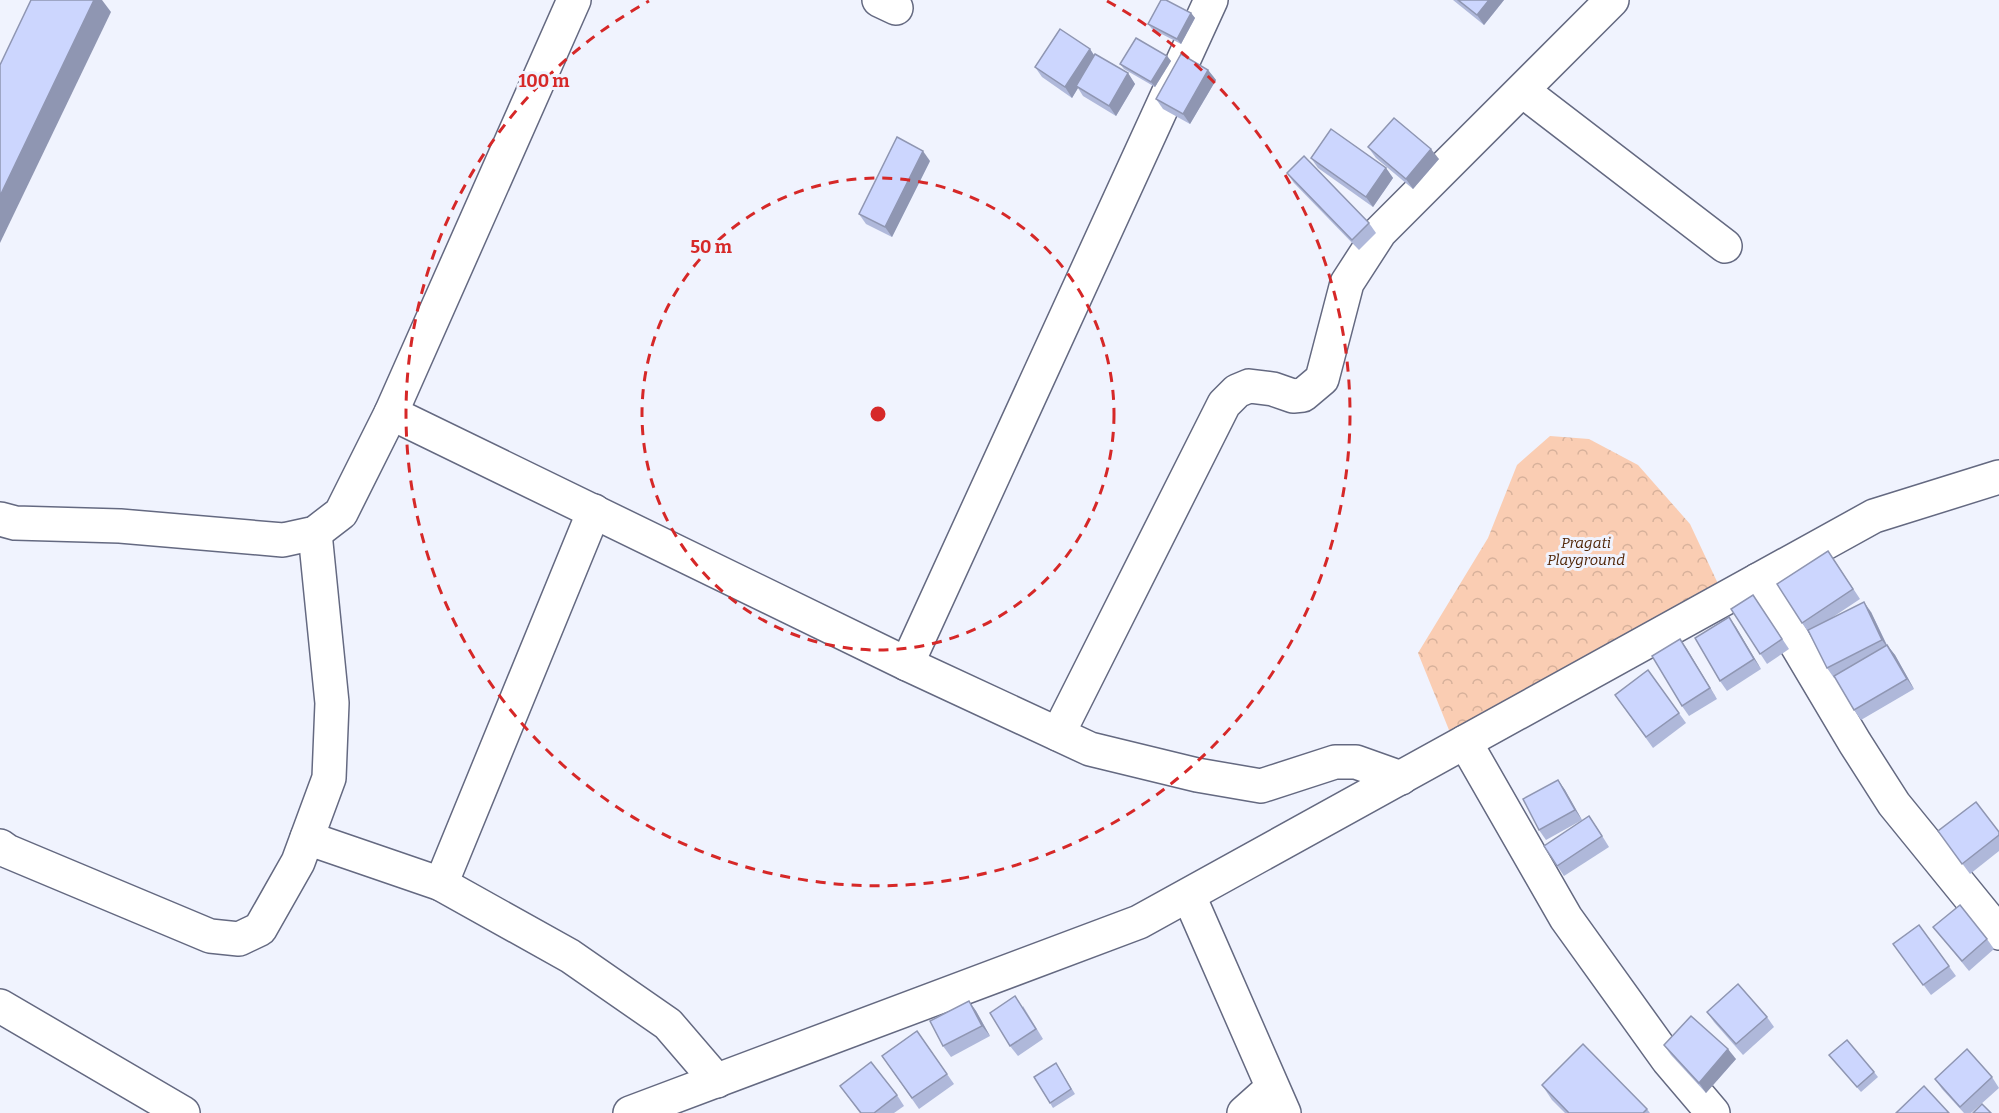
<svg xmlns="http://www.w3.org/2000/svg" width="1999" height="1113" viewBox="0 0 1999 1113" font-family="Bitter,serif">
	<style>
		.park { fill: url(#park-crowns) }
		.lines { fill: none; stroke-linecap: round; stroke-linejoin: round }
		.minor-casing { stroke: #646981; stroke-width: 36 }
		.minor { stroke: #fff; stroke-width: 33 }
		.wall { fill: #afb8da }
		.shaded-wall { fill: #8f96b2 }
		.building { fill: #ccd6fe; stroke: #8f96b2; stroke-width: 1.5 }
		.ring { fill: none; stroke: #d62828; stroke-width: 3; stroke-dasharray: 10 8 }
		.labels { text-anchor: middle; stroke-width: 6; stroke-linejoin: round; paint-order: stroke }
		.park-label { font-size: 15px; font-style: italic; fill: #502608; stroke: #f0f3fe }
		.centre { fill: #d62828; stroke: #f0f3fe; stroke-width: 3 }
		.ring-label { font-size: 18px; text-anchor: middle; font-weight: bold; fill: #d62828; stroke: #f0f3fe; stroke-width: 6; stroke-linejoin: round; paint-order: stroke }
	</style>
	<defs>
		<pattern id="park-crowns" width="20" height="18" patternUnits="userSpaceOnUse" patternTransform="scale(1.5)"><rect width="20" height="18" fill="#facdb3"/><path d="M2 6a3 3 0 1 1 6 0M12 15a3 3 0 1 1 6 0" fill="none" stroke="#d7b19b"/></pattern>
	</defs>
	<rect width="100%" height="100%" fill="#f0f3fe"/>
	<polygon class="park" points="1550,436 1589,439 1638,465 1690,524 1720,588 1451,735 1418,653 1488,538 1517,465"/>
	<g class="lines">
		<g class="minor-casing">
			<g id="minor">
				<polyline points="879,0 896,8"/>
				<polyline points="1523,91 1725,246"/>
				<polyline points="391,413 907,664 1090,749 1197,775 1261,786 1335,762 1356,762 1401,778"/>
				<polyline points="0,519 15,523 120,526 283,540 315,533 341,513 391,413 574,0"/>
				<polyline points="1758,580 1855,743 1894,804 1999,933"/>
				<polyline points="907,664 1211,0"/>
				<polyline points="1058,734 1224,404 1237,391 1249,386 1273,389 1293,396 1303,395 1322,379 1347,283 1380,232 1612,0"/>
				<polyline points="1465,742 1566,918 1668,1060 1713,1113"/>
				<polyline points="307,838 441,884 570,956 668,1024 717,1081"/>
				<polyline points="0,846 7,851 210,936 239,939 260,929 298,862 329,778 332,703 315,533"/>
				<polyline points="441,884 594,511"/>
				<polyline points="1189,896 1284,1113"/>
				<polyline points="0,1006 183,1113"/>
				<polyline points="630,1113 1139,922 1874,516 1999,477"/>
				<polyline points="1244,1113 1272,1088"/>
			</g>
		</g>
		<use href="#minor" class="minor"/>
	</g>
	<g class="wall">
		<polygon points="1453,0 1504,0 1484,25"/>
		<polygon points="1191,13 1195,18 1181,44 1152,29 1148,24"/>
		<polygon points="1090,49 1094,55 1128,73 1135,84 1116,116 1083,96 1078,88 1072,98 1042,77 1035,67"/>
		<polygon points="1167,56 1171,61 1155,87 1124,69 1120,64"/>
		<polygon points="1208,70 1216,80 1190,124 1163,109 1156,99"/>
		<polygon points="1368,147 1439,159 1413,189 1376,158"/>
		<polygon points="1311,158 1386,168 1393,178 1373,207 1318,168"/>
		<polygon points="930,161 892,237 866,224 859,214"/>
		<polygon points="1287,173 1369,223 1376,233 1359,250 1294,183"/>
		<polygon points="1835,561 1860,599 1833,617 1871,612 1887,645 1895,655 1914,689 1861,720 1854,710 1835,677 1834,678 1827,668 1809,633 1802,623"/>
		<polygon points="1753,595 1789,649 1767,664 1731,609"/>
		<polygon points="1729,617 1761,669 1727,691 1720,681"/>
		<polygon points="1680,639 1717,699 1689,716 1682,706"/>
		<polygon points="1648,670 1686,723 1653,748 1615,695"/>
		<polygon points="1558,780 1565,790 1582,820 1546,840 1539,830"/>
		<polygon points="1596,826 1609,847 1564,876 1544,846"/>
		<polygon points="1938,831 1999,832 1999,851 1970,874"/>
		<polygon points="1919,925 1956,976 1931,995 1893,944"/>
		<polygon points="1933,927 1987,939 1994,949 1969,971 1941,937"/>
		<polygon points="969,1001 976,1011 990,1036 951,1057 943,1046"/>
		<polygon points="1023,1006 1043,1039 1018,1056 1010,1046"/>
		<polygon points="1707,1012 1767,1017 1774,1027 1743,1055 1714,1022"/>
		<polygon points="917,1031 954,1084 919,1109 882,1056"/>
		<polygon points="1664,1045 1736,1059 1706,1093 1671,1055"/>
		<polygon points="1829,1055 1874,1072 1878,1077 1861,1092"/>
		<polygon points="1056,1063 1075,1094 1053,1108 1050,1103"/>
		<polygon points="1992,1077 1999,1088 1971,1113 1964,1113 1942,1089 1935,1079"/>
		<polygon points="1542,1085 1647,1109 1650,1113 1565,1113 1552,1100"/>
		<polygon points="840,1086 897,1095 904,1106 894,1113 860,1113"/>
	</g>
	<g class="shaded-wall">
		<polygon points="94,0 102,0 111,12 0,243 0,196"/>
		<polygon points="1489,0 1504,0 1484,25 1477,15"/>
		<polygon points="1191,13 1195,18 1181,44 1177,39"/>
		<polygon points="1090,49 1097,60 1076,86 1078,88 1072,98 1065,87"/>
		<polygon points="1167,56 1171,61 1155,87 1151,82"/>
		<polygon points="1208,70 1216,80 1190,124 1183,114"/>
		<polygon points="1128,73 1135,84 1116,116 1109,106"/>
		<polygon points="1431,149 1439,159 1413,189 1406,179"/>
		<polygon points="923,151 930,161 892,237 885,227"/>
		<polygon points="1386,168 1393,178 1373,207 1366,197"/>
		<polygon points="1864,602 1871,612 1889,650 1882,640"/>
		<polygon points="1729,617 1736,627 1761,669 1754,659"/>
		<polygon points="1680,639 1687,649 1717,699 1710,688"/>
		<polygon points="1887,645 1895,655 1914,689 1907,679"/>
		<polygon points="1558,780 1565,790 1582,820 1575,810"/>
		<polygon points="969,1001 976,1011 990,1036 982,1026"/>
		<polygon points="1728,1049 1736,1059 1706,1093 1699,1083"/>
	</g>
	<g class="building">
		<polygon points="31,0 94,0 0,196 0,65"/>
		<polygon points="1161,0 1166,0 1191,13 1177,39 1148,24"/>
		<polygon points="1458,0 1489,0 1477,15"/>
		<polygon points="1060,29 1090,49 1065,87 1035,67"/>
		<polygon points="1136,38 1167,56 1151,82 1120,64"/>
		<polygon points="1095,54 1128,73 1109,106 1076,86"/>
		<polygon points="1181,54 1208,70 1183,114 1156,99"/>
		<polygon points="1394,118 1431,149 1406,179 1368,147"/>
		<polygon points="1331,129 1386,168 1366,197 1311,158"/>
		<polygon points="897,137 923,151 885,227 859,214"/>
		<polygon points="1304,156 1369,223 1352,240 1287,173"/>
		<polygon points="1828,551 1853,589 1802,623 1777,584"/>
		<polygon points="1753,595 1782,639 1760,654 1731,609"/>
		<polygon points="1864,602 1882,640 1827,668 1808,630"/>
		<polygon points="1729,617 1754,659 1720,681 1695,638"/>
		<polygon points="1680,639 1710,688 1682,706 1652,656"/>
		<polygon points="1887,645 1907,679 1854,710 1834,676"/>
		<polygon points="1648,670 1679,713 1646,737 1615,695"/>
		<polygon points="1558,780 1575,810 1539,830 1523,799"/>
		<polygon points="1976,802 1999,832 1999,835 1962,864 1938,831"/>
		<polygon points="1589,816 1602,836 1557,866 1544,846"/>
		<polygon points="1960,905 1987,939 1962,961 1933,927"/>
		<polygon points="1919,925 1949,966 1923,985 1893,944"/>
		<polygon points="1738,984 1767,1017 1736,1044 1707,1012"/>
		<polygon points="1015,996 1036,1029 1010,1046 990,1013"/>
		<polygon points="969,1001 982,1026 943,1046 930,1021"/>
		<polygon points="1691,1016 1728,1049 1699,1083 1664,1045"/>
		<polygon points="917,1031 947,1074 912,1098 882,1056"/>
		<polygon points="1847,1040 1874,1072 1857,1087 1829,1055"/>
		<polygon points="1583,1044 1647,1109 1643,1113 1569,1113 1542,1085"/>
		<polygon points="1967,1049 1992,1077 1960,1107 1935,1079"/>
		<polygon points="871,1062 897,1095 874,1113 861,1113 840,1086"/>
		<polygon points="1056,1063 1071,1089 1050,1103 1034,1077"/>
		<polygon points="1924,1086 1949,1113 1896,1113"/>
		<polygon points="1982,1104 1991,1113 1973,1113"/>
	</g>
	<g class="ring">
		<circle cx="878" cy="414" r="236"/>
		<path d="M1107 1A472 472 0 1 1 649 1"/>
	</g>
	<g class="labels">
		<g class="park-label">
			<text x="1586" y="548">Pragati<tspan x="1586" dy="17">Playground</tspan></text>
		</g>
	</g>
	<circle cx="878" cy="414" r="9" class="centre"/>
	<g class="ring-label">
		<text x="544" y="87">100 m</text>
		<text x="711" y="253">50 m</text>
	</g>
</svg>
